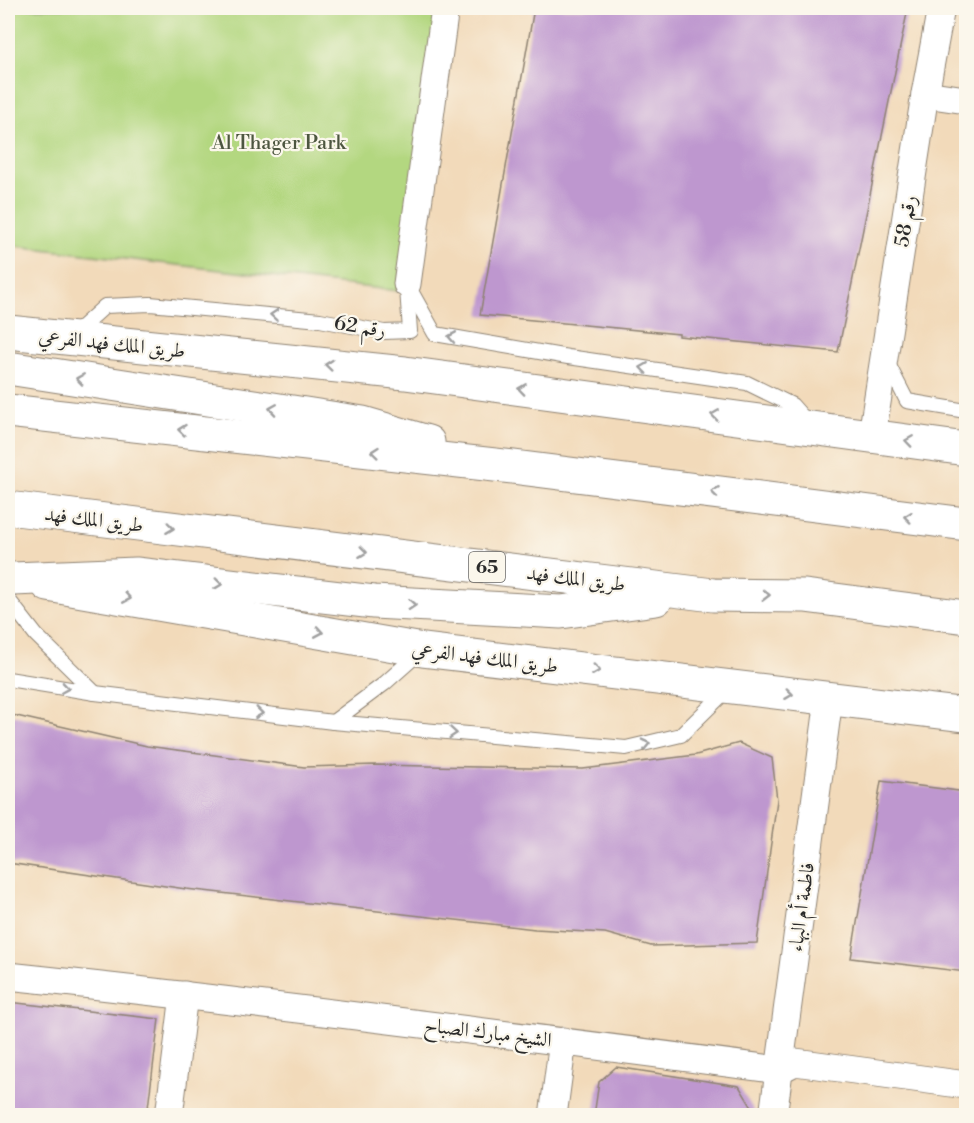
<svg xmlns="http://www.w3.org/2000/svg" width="974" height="1123" viewBox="0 0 974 1123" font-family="'Libre Bodoni',Amiri,serif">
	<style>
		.green { fill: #b3d780; stroke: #6f8156; stroke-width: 1.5 }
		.building { fill: #be97cf }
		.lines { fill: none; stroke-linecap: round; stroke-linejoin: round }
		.lane-casing { stroke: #8e8272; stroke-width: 16 }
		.street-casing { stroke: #8e8272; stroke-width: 29 }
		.primary-casing { stroke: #8e8272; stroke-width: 35 }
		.highway-casing { stroke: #8e8272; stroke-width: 35 }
		.lane { stroke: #fff; stroke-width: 14 }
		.street { stroke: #fff; stroke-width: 27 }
		.primary { stroke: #fff; stroke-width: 33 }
		.highway { stroke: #fff; stroke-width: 33 }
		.oneway { stroke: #a0a0a0 }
		.labels { text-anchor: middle; stroke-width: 4.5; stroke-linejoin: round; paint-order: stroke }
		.shield { fill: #fbf7ec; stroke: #696865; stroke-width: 1.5 }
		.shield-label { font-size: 18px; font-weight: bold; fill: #2b2b2b }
		.park-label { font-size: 20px; fill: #4d5640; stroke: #fbf7ec }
		.street-label { font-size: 20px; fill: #2b2b2b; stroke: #fbf7ec }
	</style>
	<rect width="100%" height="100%" fill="#fbf7ec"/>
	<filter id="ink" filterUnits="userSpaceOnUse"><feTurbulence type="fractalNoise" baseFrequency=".0167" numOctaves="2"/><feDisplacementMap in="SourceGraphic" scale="12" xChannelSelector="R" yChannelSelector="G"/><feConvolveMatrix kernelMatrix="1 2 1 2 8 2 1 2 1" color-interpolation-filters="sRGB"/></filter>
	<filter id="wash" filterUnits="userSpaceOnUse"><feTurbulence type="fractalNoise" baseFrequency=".008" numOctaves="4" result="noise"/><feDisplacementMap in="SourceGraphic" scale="24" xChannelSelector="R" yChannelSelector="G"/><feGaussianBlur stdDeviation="1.35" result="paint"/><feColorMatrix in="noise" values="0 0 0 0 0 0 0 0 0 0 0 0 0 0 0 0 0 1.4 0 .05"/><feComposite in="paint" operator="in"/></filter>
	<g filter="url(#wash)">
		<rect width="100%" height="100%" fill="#f2daba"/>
		<polygon class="green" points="8,8 441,8 398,291 8,245"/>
		<g id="blocks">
			<g class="building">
				<polygon points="534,8 908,8 838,352 679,336 679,334 480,315"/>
				<polygon points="8,714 147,746 304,767 376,765 583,769 696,755 739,743 772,758 777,800 757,943 651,946 605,933 535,929 186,889 8,863"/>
				<polygon points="881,781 966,792 966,972 851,958"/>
				<polygon points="8,1002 159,1019 147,1116 22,1116 8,1113"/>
				<polygon points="616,1067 739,1086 757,1116 594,1116 599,1082"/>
			</g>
		</g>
	</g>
	<g filter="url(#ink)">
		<use href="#blocks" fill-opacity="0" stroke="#8e8272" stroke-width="1.5"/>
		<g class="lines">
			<g class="lane-casing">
				<g id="lane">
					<polyline points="407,284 435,334 568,357 747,383 792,405 807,422"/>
					<polyline points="73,335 105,306 150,304 320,320 384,332 410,331 407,289"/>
					<polyline points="886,360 907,401 966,411"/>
					<polyline points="8,599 36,635 95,693"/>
					<polyline points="8,679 95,693 333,722 626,748 681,735 728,689"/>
					<polyline points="333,722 384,684 420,652"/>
				</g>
			</g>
			<g class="street-casing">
				<g id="street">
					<polyline points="925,94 966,100"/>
					<polyline points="407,284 445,8"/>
					<polyline points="872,435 925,94 941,8"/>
					<path d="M 8,976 C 265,1003 522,1036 779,1070 L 795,1062 L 966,1085"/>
					<polyline points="169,1116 184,995"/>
					<polyline points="553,1116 563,1041"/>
					<polyline points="773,1116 829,699"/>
				</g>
			</g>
			<g class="primary-casing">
				<g id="primary">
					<polyline points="8,332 405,373 966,449"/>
					<polyline points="48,585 423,650 966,715"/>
				</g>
			</g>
			<g class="highway-casing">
				<g id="highway">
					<polyline points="8,368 363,423 428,442"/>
					<polyline points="8,411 513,467 966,524"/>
					<polyline points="8,508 713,595 805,596 966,617"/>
					<polyline points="13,579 136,574 374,602 561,612 656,599"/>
				</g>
			</g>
			<use href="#lane" class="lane"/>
			<use href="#street" class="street"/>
			<use href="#primary" class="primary"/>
			<use href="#highway" class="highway"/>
		</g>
		<defs><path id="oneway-chevron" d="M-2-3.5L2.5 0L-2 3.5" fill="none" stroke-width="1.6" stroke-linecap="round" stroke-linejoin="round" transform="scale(1.5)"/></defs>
		<g class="oneway">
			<use href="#oneway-chevron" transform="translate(274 315) rotate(-175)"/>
			<use href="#oneway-chevron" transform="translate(452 337) rotate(-170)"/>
			<use href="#oneway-chevron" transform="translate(329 365) rotate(-174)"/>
			<use href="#oneway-chevron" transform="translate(644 368) rotate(-172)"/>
			<use href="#oneway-chevron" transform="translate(80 379) rotate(-171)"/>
			<use href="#oneway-chevron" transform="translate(522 389) rotate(-172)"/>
			<use href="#oneway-chevron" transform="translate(273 409) rotate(-171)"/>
			<use href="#oneway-chevron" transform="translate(715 415) rotate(-172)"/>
			<use href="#oneway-chevron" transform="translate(182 430) rotate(-174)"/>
			<use href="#oneway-chevron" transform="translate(909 441) rotate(-172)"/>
			<use href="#oneway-chevron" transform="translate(375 452) rotate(-174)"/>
			<use href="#oneway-chevron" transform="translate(715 492) rotate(-173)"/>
			<use href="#oneway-chevron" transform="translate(908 517) rotate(-173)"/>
			<use href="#oneway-chevron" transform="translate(170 528) rotate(7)"/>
			<use href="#oneway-chevron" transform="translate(363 552) rotate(7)"/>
			<use href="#oneway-chevron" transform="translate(218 584) rotate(7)"/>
			<use href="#oneway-chevron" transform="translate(766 595) rotate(1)"/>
			<use href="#oneway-chevron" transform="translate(127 598) rotate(10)"/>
			<use href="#oneway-chevron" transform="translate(412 605) rotate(4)"/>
			<use href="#oneway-chevron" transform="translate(319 632) rotate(10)"/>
			<use href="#oneway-chevron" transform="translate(596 670) rotate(7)"/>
			<use href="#oneway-chevron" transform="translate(65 688) rotate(9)"/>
			<use href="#oneway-chevron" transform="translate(789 694) rotate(7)"/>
			<use href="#oneway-chevron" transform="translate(259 713) rotate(7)"/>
			<use href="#oneway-chevron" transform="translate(453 733) rotate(5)"/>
			<use href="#oneway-chevron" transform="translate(646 744) rotate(-13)"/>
		</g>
	</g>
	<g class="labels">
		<rect class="shield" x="469" y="552" width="36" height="30" rx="4.5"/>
		<g class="shield-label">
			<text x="487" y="573">65</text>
		</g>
		<g class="park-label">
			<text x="279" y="149">Al Thager Park</text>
		</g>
		<g class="street-label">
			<text transform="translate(905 221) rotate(-81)" y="7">رقم 58</text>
			<text transform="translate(360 326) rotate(9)" y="7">رقم 62</text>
			<text transform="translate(112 343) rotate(6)" y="7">طريق الملك فهد الفرعي</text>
			<text transform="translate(94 519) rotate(7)" y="7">طريق الملك فهد</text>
			<text transform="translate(576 578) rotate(7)" y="7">طريق الملك فهد</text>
			<text transform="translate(485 657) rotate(7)" y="7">طريق الملك فهد الفرعي</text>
			<text transform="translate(801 907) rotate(-82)" y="7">فاطمة أم البهاء</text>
			<text transform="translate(488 1032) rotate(7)" y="7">الشيخ مبارك الصباح</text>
		</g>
	</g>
	<rect width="974" height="1123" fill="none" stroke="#fbf7ec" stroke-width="30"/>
</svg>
